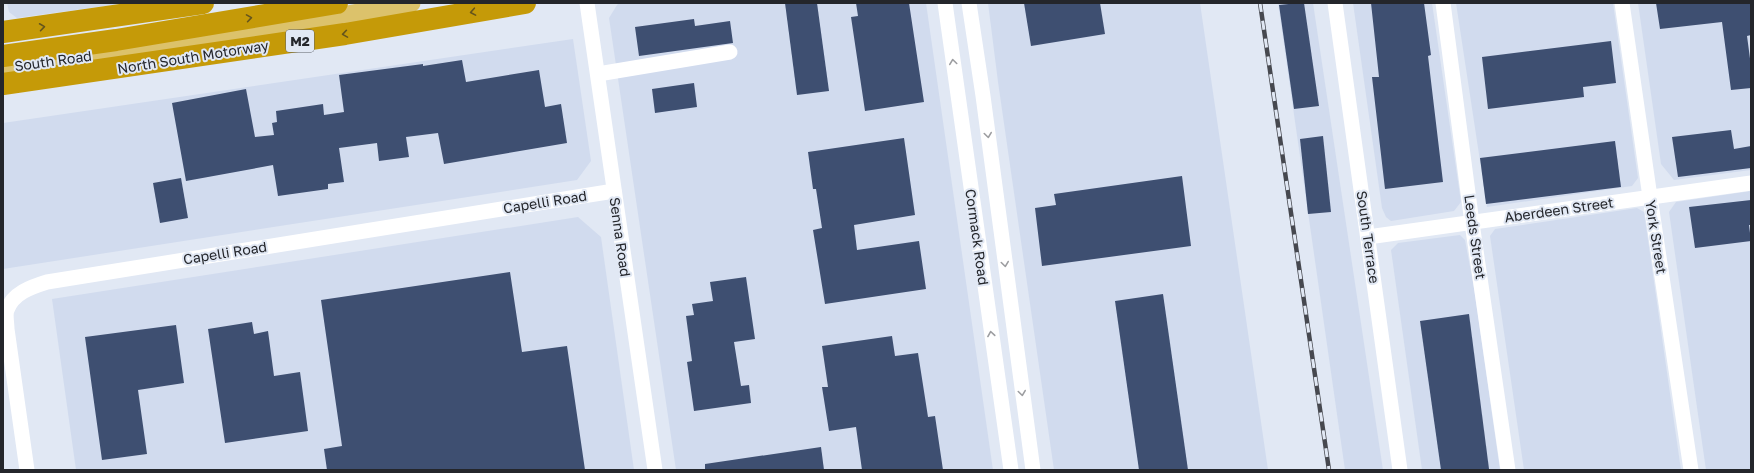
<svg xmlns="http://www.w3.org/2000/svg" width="1754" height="473" viewBox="0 0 1754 473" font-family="'Golos Text',sans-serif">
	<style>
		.built { fill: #d1dbee }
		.building { fill: #3e4f71 }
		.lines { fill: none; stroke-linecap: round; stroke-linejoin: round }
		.minor { stroke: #fff; stroke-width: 15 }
		.major { stroke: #dcc26b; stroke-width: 19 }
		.highway { stroke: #c59a08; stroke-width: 22 }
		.rail-casing { stroke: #46484f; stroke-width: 4.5 }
		.rail { stroke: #e1e8f4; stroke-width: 3; stroke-dasharray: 9; stroke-linecap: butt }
		.oneway { stroke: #64541d }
		.oneway2 { stroke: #9c9da0 }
		.labels { text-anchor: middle; stroke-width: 4; stroke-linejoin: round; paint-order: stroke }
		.shield { fill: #e1e8f4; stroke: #5d6067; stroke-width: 1 }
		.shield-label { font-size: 13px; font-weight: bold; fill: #24262b }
		.street-label { font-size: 14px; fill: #24262b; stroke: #e1e8f4 }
	</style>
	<rect width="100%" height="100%" fill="#e1e8f4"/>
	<g class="built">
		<polygon points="7,3 127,3 17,18 9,12"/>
		<polygon points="619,3 926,3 993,470 676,470 609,18 617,5"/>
		<polygon points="988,3 1200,3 1268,470 1054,470 998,82"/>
		<polygon points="1278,3 1313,3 1383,470 1345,470"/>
		<polygon points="1353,3 1432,3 1461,202 1454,211 1391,221 1386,217 1382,208"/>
		<polygon points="1456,3 1613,3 1638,178 1632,186 1487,207"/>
		<polygon points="1638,3 1751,3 1751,170 1674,180 1661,164"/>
		<polygon points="573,39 591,161 577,180 3,269 3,123"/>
		<polygon points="1751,191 1751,470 1706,470 1669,212 1676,202"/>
		<polygon points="1637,208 1644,212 1681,470 1524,470 1490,236 1495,229"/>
		<polygon points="578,217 601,237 634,470 76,470 52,299"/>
		<polygon points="1460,235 1465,240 1474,288 1500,470 1422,470 1391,250 1398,243"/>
	</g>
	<g class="building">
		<polygon points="785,3 817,3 829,91 797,95"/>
		<polygon points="856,3 909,3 924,102 865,111 851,17 858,16"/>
		<polygon points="1024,3 1100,3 1105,34 1031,46"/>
		<polygon points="1298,3 1304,3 1319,106 1294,109 1279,5"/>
		<polygon points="1371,3 1424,3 1431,55 1428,56 1443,182 1385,189 1372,77 1379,77"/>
		<polygon points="1656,3 1751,3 1751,35 1747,36 1751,66 1751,88 1731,90 1722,22 1660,29"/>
		<polygon points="694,19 695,26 730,21 733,43 639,56 635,27"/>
		<polygon points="1611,41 1616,83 1583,87 1584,97 1488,109 1482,57"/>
		<polygon points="462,60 466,82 539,70 545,107 561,104 567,143 444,164 438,133 406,137 409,157 379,161 377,143 339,148 344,182 328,184 328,189 278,196 273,165 186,181 172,103 246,89 255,137 274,135 272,123 277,122 276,111 323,104 324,115 344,112 339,75 423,64 423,66"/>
		<polygon points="694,83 697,107 655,113 652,89"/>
		<polygon points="1731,130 1734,149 1751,146 1751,168 1678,177 1672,137"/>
		<polygon points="1323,136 1331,212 1308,214 1300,139"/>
		<polygon points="904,138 915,215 854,225 857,250 919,241 926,289 825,304 813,230 822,228 816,189 813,189 808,152"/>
		<polygon points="1615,141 1621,187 1486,204 1480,158"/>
		<polygon points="1182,176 1191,246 1042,266 1035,208 1056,205 1054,194"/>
		<polygon points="181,178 188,218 160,223 153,183"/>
		<polygon points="1751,200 1751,225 1749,225 1751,241 1695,248 1689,207"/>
		<polygon points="510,272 522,352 567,346 585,470 327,470 324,449 342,446 321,300"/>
		<polygon points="746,277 755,339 734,342 741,386 749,385 751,403 694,411 687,362 692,361 686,316 694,315 692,304 713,301 710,282"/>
		<polygon points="1163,294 1188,470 1139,470 1115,301"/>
		<polygon points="1469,314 1489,469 1441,470 1420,321"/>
		<polygon points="252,322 254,334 268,331 274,376 300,372 308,431 225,443 208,329"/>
		<polygon points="176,325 184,383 138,390 147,454 102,460 85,337"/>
		<polygon points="892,336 895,356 918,353 928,417 935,416 943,470 862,470 856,427 829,431 822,387 828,387 822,346"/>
		<polygon points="821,447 824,470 705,470 705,464"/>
	</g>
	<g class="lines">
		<g class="minor">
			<polyline points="587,3 655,470"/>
			<polyline points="945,3 1011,470"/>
			<polyline points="969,3 983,96 1033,470"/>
			<polyline points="1335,3 1400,470"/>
			<polyline points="1443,3 1472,223 1508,470"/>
			<polyline points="1622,3 1650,197 1691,470"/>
			<polyline points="598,74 730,52"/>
			<polyline points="1368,237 1751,183"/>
			<path d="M 27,470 L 7,329 C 7,323 5,315 7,310 C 13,293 31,287 47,282 L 614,191"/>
		</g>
		<polyline class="major" points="3,68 295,25 411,3"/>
		<g class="highway">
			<polyline points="3,32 203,3"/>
			<polyline points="3,56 116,40 337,3"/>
			<polyline points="3,84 345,34 525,3"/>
		</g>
		<g class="rail-casing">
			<polyline id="rail" points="1260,3 1329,470"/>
		</g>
		<use href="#rail" class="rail"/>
	</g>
	<defs><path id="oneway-chevron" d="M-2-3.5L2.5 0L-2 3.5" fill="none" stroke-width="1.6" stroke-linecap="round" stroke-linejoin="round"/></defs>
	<g class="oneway">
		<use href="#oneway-chevron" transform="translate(473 12) rotate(170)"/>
		<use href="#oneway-chevron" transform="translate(249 18) rotate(-9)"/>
		<use href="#oneway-chevron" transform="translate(42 27) rotate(-8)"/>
		<use href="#oneway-chevron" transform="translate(345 34) rotate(171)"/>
	</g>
	<g class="oneway2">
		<use href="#oneway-chevron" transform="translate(953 62) rotate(-98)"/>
		<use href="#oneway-chevron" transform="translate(988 135) rotate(82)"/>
		<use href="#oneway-chevron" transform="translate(1005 264) rotate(82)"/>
		<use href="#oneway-chevron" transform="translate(991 334) rotate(-99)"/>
		<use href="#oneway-chevron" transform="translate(1022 393) rotate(82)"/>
	</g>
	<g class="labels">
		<rect class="shield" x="286" y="30" width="28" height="22" rx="3"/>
		<g class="shield-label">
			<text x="300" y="46">M2</text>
		</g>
		<g class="street-label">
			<text transform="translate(193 57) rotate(-9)" y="5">North South Motorway</text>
			<text transform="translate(53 61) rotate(-8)" y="5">South Road</text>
			<text transform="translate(545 202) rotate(-9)" y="5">Capelli Road</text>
			<text transform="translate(1559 210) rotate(-8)" y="5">Aberdeen Street</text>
			<text transform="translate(620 237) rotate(82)" y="5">Senna Road</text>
			<text transform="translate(977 237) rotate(82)" y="5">Cormack Road</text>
			<text transform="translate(1368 237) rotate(82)" y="5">South Terrace</text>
			<text transform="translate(1475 237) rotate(82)" y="5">Leeds Street</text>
			<text transform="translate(1656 237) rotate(81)" y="5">York Street</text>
			<text transform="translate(225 253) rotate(-9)" y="5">Capelli Road</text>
		</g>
	</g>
	<rect width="1754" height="473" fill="none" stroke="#24262b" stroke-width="8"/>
</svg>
